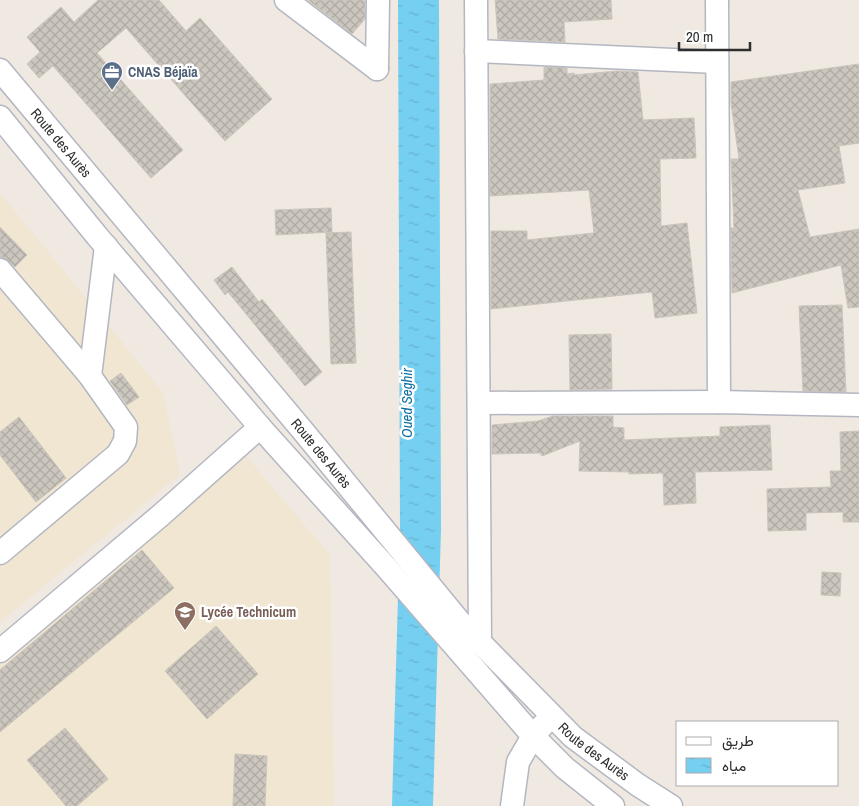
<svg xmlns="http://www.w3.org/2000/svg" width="859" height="806" viewBox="0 0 859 806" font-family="'Archivo Narrow',Vazirmatn,sans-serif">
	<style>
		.education { fill: #f0e6d1 }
		.water { fill: url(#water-ripples) }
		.building { fill: url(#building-cross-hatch); stroke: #cbc5ba }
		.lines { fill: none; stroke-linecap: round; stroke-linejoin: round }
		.minor-casing { stroke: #b4b7c1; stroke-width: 25 }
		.minor { stroke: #fff; stroke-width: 22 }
		.labels { text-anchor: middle; stroke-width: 5; stroke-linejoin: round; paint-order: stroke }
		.service-label { font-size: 14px; font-weight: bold; fill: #4e5e75; stroke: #fff; text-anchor: start }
		.street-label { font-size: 14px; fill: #2e2e2e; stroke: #fff }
		.education-label { font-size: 14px; font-weight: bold; fill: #785e54; stroke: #fff; text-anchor: start }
		.water-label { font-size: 15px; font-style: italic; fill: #0d6fa3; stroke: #fff }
	</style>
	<defs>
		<pattern id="water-ripples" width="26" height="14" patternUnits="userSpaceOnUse" patternTransform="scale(1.25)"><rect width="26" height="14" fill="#75cff0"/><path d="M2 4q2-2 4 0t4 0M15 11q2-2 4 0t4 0" fill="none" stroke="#66b2ce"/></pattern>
		<pattern id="building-cross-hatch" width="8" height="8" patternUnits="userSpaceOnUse" patternTransform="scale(1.25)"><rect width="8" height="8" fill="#cbc7bf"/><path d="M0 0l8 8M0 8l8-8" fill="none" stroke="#afaba4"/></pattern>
	</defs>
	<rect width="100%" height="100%" fill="#efe9e1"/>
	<g class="education">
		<polygon points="0,193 163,393 180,474 0,622"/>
		<polygon points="246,456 330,555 334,806 0,806 0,663 79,600"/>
	</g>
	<polygon class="water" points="398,0 439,0 441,529 433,806 392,806 400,528"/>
	<g class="building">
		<polygon points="98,0 159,0 186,31 200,18 272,99 225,141 126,28 97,53 183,150 151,178 53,66 39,78 27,64 40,52 27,37 61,7 74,22"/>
		<polygon points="308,0 363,0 365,1 365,19 352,34"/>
		<polygon points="495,0 611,0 612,19 564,22 565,42 498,39"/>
		<polygon points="859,64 859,143 839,146 845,183 798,190 810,237 859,229 859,307 848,308 841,265 732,293 731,228 734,228 731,159 739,159 731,103 731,82"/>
		<polygon points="544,67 567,68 567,74 574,73 574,75 617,71 638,72 643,120 694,118 696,158 660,159 661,226 687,223 697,313 655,318 652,292 491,309 491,231 527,231 527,240 594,233 589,190 490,196 490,84 544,80"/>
		<polygon points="331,208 332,232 276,235 275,210"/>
		<polygon points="0,227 27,255 15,267 5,258 0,257"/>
		<polygon points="351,232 356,363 331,364 326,233"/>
		<polygon points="232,267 259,302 262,299 322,372 305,386 228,292 225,295 214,280"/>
		<polygon points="842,305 846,392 803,391 799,306"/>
		<polygon points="611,334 612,389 570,390 569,335"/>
		<polygon points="121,373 139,397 127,405 110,381"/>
		<polygon points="553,416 613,416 613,427 624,428 624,440 720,436 720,427 770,425 772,470 695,472 696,503 664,505 663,473 629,474 629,472 579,471 580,441 542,456 540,453 492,454 492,425 538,421"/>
		<polygon points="19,417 66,478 36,502 0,455 0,432"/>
		<polygon points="859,431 859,522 843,522 843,512 806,513 806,530 768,531 767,489 831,487 830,471 841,471 840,432"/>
		<polygon points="142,550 174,588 0,732 0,670"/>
		<polygon points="822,572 841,573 840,596 821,595"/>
		<polygon points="216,626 258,674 207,719 165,671"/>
		<polygon points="65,728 108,779 77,806 66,806 27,760"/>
		<polygon points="235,754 267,756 265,806 233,806"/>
	</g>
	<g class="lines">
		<g class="minor-casing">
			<g id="minor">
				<polyline points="286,0 377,69"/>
				<polyline points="476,0 480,643"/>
				<polyline points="717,0 719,402"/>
				<polyline points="476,51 717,62"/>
				<polyline points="377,69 378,0"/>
				<path id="s1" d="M 0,70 L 303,431 L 459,621 L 573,737 L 638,785 L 671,806"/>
				<polyline points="0,117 97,236 260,427 386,567 533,736 565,768 613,806"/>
				<polyline points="0,270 90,376 126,427 125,441 118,454 0,553"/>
				<polyline points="90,376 106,246"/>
				<polyline points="479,403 719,402 859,405"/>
				<polyline points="0,651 161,515 260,427"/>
				<polyline points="512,806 518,762 533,736 543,725"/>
			</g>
		</g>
		<use href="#minor" class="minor"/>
	</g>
	<defs>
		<g id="office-pin" transform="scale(1.125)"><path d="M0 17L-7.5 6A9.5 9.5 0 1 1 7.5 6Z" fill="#5c6f8a" stroke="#fff"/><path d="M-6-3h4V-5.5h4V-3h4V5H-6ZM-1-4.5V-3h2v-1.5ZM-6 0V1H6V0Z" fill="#fff"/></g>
		<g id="school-pin" transform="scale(1.125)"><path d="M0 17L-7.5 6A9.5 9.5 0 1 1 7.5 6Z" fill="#8d6e63" stroke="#fff"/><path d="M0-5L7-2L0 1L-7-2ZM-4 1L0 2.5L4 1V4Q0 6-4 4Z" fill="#fff"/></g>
	</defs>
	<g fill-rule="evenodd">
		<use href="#office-pin" x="112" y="72"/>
		<use href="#school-pin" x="185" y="612"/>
	</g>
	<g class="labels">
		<g class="service-label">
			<text x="128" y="77">CNAS Béjaïa</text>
		</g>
		<g class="street-label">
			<text dy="5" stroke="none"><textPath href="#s1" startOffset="95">Route des Aurès</textPath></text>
			<text dy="5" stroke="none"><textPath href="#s1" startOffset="500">Route des Aurès</textPath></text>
			<text dy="5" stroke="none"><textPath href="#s1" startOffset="905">Route des Aurès</textPath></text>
		</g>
		<g class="education-label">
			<text x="201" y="617">Lycée Technicum</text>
		</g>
		<g class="water-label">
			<text transform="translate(407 403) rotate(-90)" y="5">Oued Seghir</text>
		</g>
	</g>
	<rect x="676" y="721" width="162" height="65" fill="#ffffff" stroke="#ababab"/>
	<rect x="686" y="737" width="25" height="8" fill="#ffffff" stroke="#ababab"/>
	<text x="722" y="746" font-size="15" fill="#2e2e2e">طريق</text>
	<rect x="686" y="758" width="25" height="15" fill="url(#water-ripples)" stroke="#ababab"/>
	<text x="722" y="771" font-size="15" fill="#2e2e2e">مياه</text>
	<path d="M679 42v8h71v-8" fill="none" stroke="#2e2e2e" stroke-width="2.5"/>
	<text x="686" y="42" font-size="15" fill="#2e2e2e" stroke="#ffffff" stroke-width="4" paint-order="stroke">20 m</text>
</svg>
